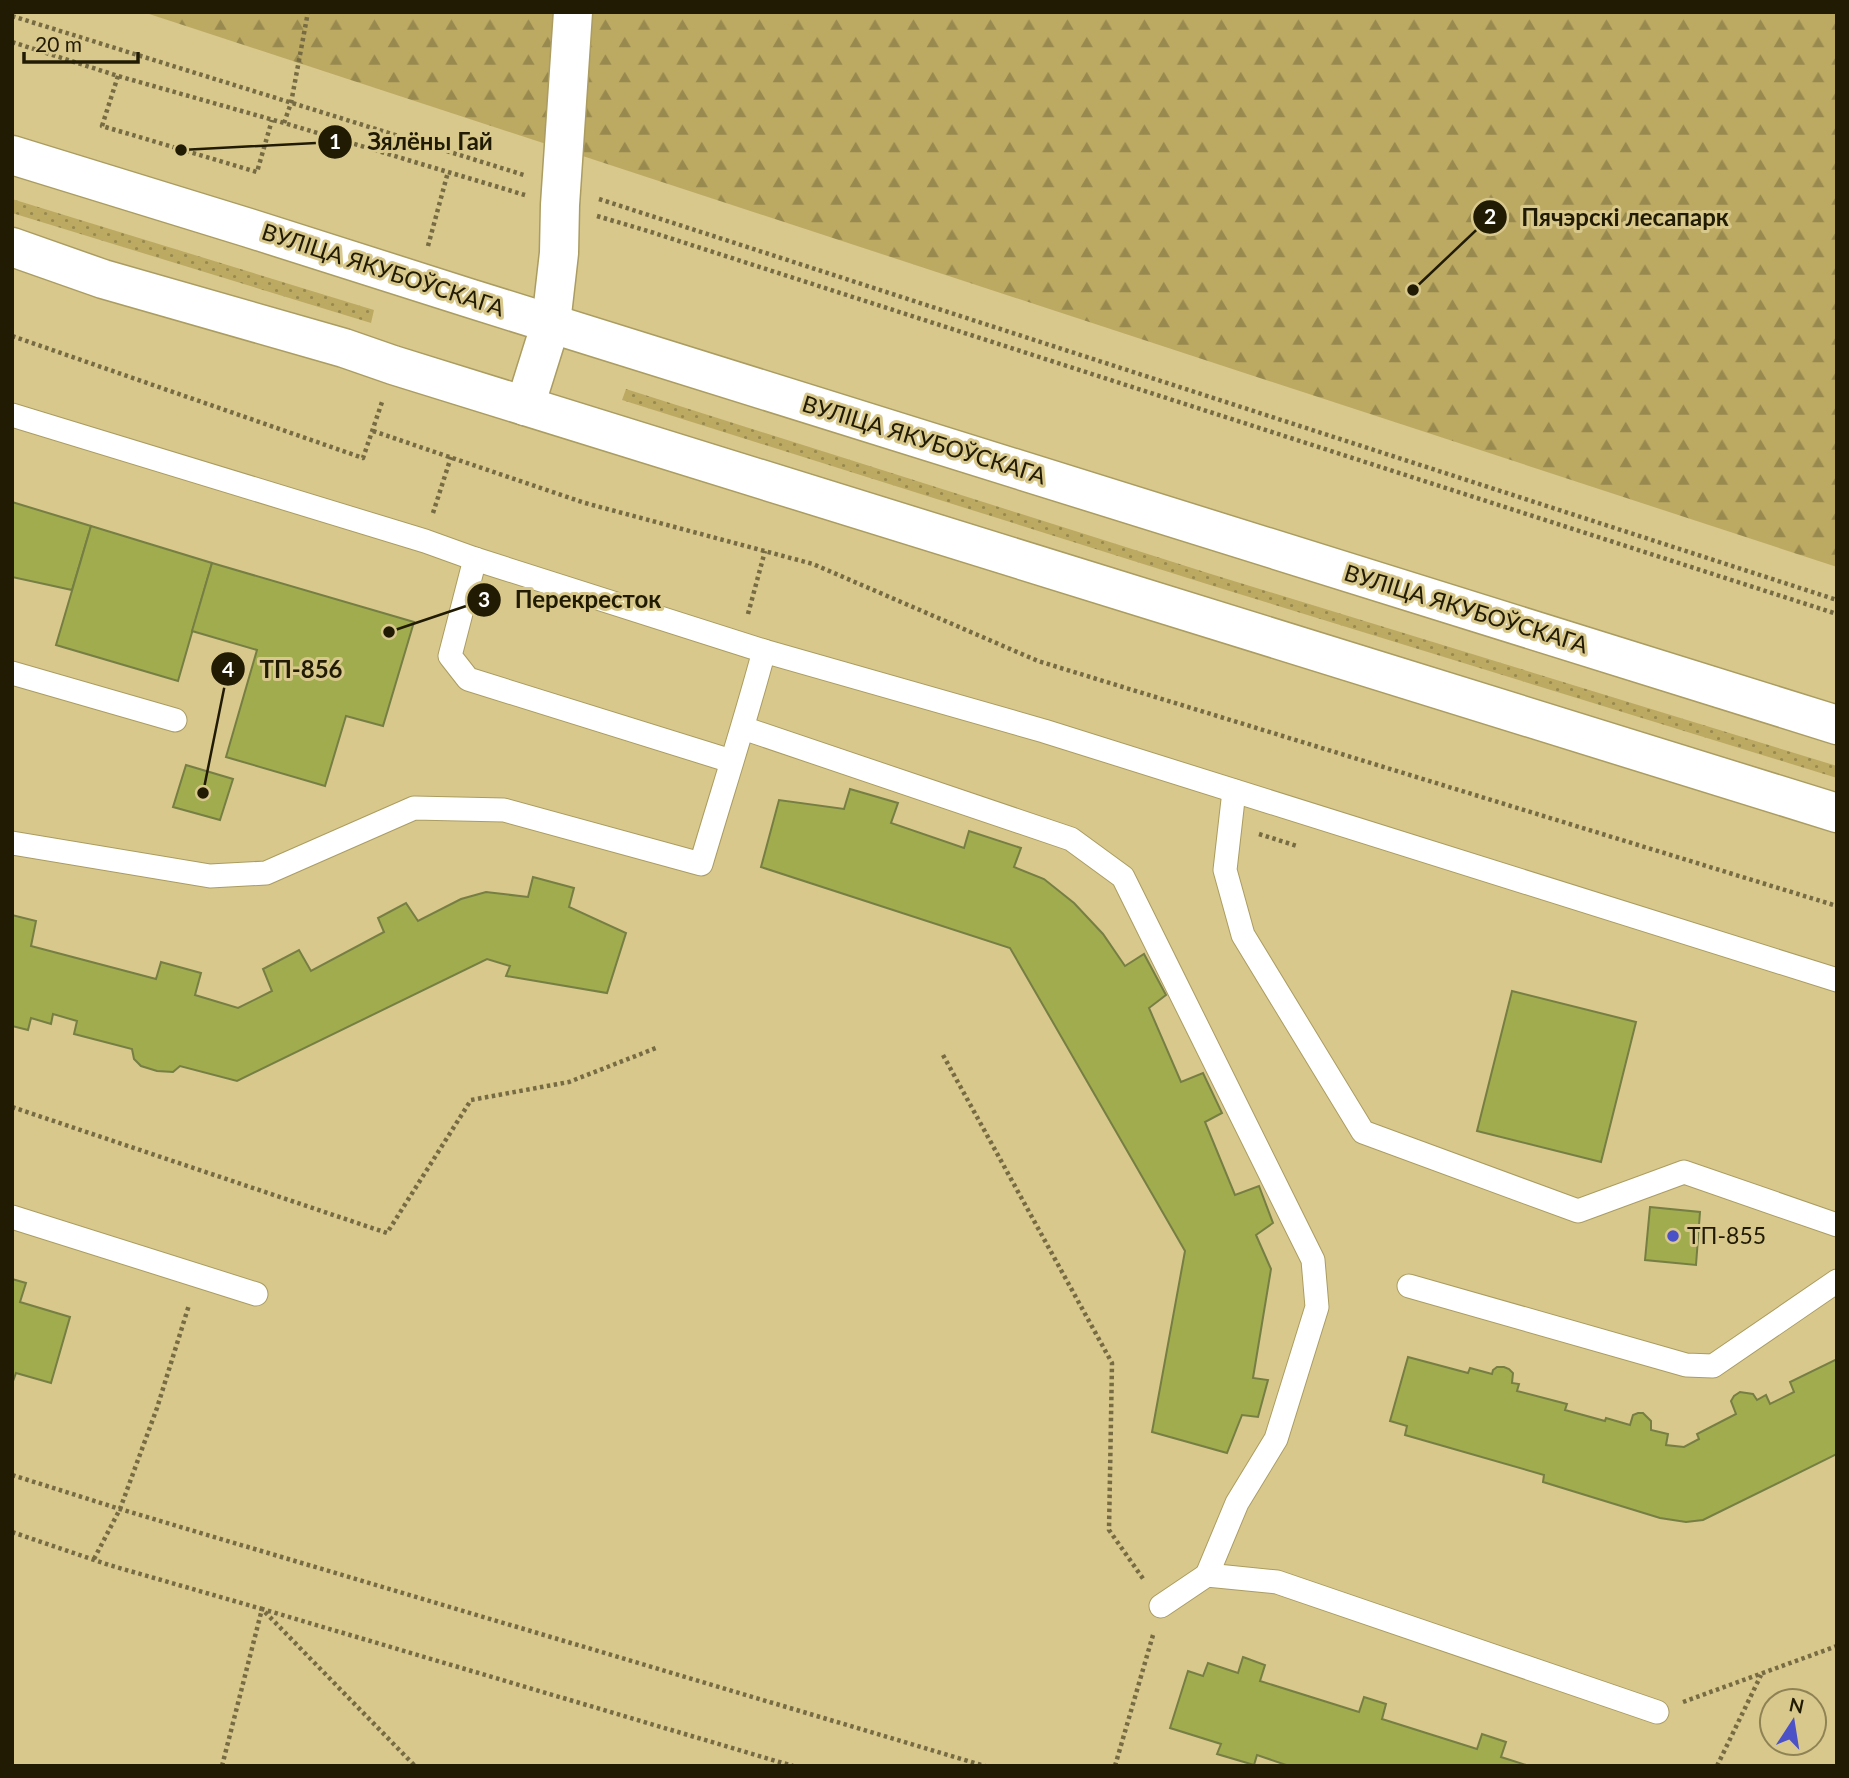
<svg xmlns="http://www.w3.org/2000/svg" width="1849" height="1778" viewBox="0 0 1849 1778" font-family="Lato,sans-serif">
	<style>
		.grass { fill: url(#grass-dots) }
		.forest { fill: url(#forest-firs) }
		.building { fill: #a0ac4d; stroke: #767e44; stroke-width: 2 }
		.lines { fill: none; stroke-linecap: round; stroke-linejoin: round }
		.lane-casing { stroke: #ab9c61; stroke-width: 25 }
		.street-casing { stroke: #ab9c61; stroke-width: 41 }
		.primary-casing { stroke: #ab9c61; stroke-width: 41 }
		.path { stroke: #766b43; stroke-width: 4.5; stroke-dasharray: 3.5 3.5; stroke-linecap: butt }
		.lane { stroke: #fff; stroke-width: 23 }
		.street { stroke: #fff; stroke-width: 38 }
		.primary { stroke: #fff; stroke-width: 38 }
		.poi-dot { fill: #4b51c7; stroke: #d8c88c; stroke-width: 2.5 }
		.labels { text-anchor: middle; stroke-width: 6; stroke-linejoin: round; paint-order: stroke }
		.street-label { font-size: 23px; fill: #211b03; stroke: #d8c88c }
		.poi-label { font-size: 23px; fill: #211b03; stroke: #d8c88c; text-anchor: start }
		.leader { fill: none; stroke: #211b03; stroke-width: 2.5 }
		.callout-dot { fill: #211b03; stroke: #d8c88c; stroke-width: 2.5 }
		.mark-label { font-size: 21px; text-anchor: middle; font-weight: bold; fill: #fff }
		.callout-label { font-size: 24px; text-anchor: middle; font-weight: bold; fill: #211b03; stroke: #d8c88c; stroke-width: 6; stroke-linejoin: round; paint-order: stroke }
	</style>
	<defs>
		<pattern id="grass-dots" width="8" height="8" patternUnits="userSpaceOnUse" patternTransform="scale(1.75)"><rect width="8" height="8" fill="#bcaa63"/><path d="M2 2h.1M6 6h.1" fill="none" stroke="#988a4f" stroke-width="1.8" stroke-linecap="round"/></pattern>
		<pattern id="forest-firs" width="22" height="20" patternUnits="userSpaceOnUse" patternTransform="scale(1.75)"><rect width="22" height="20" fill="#bcaa63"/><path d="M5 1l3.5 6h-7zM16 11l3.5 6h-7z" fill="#988a4f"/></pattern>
	</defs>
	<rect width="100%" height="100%" fill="#d8c88c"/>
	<g class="grass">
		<polygon points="12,199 374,310 371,323 12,213"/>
		<polygon points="626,389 1211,574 1837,766 1837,778 1210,585 622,400"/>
	</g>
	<polygon class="forest" points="143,12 1837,12 1837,567"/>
	<g class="building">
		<polygon points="12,502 91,526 72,590 12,577"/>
		<polygon points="91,526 212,563 178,681 56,645"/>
		<polygon points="212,563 414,622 383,726 346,716 325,786 226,757 257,650 192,631"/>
		<polygon points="186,765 233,779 220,820 173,807"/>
		<polygon points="850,789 898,803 891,823 964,848 969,831 1021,848 1014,867 1044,879 1074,903 1103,934 1125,966 1144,954 1166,995 1149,1008 1181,1082 1203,1073 1222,1113 1205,1122 1235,1195 1259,1186 1273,1223 1256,1235 1271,1269 1253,1378 1268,1380 1258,1417 1242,1415 1227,1453 1152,1432 1185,1251 1010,948 761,867 779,800 844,809"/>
		<polygon points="533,877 574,888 569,907 626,933 607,993 506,976 510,966 487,959 237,1081 180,1066 173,1072 157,1071 141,1066 134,1059 132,1049 74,1034 77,1021 53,1014 51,1024 31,1018 28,1030 12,1026 12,915 36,921 31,946 156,979 161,962 201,973 195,995 238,1008 272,991 263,969 299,950 311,971 384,932 378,918 406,903 418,921 461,899 486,892 528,897"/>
		<polygon points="1512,991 1636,1022 1601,1162 1477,1131"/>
		<polygon points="1650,1207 1700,1212 1696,1265 1645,1260"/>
		<polygon points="12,1279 26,1283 20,1302 70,1317 51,1383 16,1373 12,1384"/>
		<polygon points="1408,1357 1468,1373 1470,1368 1492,1374 1493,1370 1497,1367 1504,1367 1509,1369 1513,1373 1512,1383 1519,1384 1517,1391 1567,1404 1565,1410 1605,1421 1606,1418 1630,1425 1633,1415 1638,1413 1643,1413 1651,1421 1651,1430 1668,1434 1666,1445 1684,1447 1699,1439 1697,1434 1736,1414 1731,1401 1734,1396 1740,1392 1753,1394 1757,1400 1766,1395 1770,1404 1794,1392 1790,1382 1837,1359 1837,1454 1703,1520 1686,1522 1660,1518 1543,1482 1544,1475 1405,1435 1407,1426 1390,1421"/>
		<polygon points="1243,1657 1265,1665 1260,1681 1359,1712 1364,1697 1386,1704 1382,1719 1477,1749 1482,1734 1506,1742 1501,1757 1529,1766 1289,1766 1257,1755 1254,1765 1217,1754 1221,1744 1170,1728 1188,1671 1203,1676 1208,1663 1238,1673"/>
	</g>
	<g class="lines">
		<g class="lane-casing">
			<g id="lane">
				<polyline points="12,415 425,541 475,559 764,651 1044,731 1837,980"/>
				<polyline points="475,559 450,656 468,679 731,761"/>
				<polyline points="12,673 175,720"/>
				<polyline points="743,728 1071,839 1123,877 1313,1260 1317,1307 1276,1439 1237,1503 1207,1575"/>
				<polyline points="1234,791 1225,870 1243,935 1363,1132 1578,1211 1684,1172 1837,1225"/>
				<path d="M 12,843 L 210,876 L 266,873 L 414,808 L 504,810 L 701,864 C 722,793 745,722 764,651"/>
				<polyline points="12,1217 256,1294"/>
				<polyline points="1409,1286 1686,1365 1713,1366 1837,1281"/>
				<polyline points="1161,1606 1207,1575 1277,1582 1657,1712"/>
			</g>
		</g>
		<g class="street-casing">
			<polyline id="street" points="525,406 551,323 559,253 560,205 573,12"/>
		</g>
		<g class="primary-casing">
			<g id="primary">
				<polyline points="12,155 249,228 469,298 1837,725"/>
				<polyline points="12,247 103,279 344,348 393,365 1837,813"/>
			</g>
		</g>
		<g class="path">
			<polyline points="12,16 524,175"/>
			<polyline points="12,42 118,76 284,123 525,195"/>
			<polyline points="118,76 102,126 257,172 272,120"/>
			<polyline points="284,123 291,103 308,12"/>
			<polyline points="599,199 1837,600"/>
			<polyline points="597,216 651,232 1837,614"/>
			<polyline points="428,246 448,172"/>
			<polyline points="12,336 363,458 382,402"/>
			<polyline points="373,431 585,503 813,564 1038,661 1837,906"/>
			<polyline points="433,513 451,457"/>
			<polyline points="748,614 765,551"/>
			<polyline points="1259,834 1297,846"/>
			<polyline points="943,1055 1112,1363 1109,1530 1144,1580"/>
			<polyline points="12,1107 387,1233 471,1100 569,1082 656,1048"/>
			<polyline points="12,1475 120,1509 985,1766"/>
			<polyline points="12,1532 109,1565 262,1609 415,1766"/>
			<polyline points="94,1559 120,1509 157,1408 189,1305"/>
			<polyline points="1683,1702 1837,1646"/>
			<polyline points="222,1766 262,1609 793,1766"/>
			<polyline points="1115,1766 1153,1635"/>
			<polyline points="1717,1766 1761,1675"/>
		</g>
		<use href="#lane" class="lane"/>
		<use href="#street" class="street"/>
		<use href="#primary" class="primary"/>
	</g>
	<circle class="poi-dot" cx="1673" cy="1236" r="7"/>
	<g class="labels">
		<g class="street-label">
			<text transform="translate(383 270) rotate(18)" y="8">ВУЛІЦА ЯКУБОЎСКАГА</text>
			<text transform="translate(924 440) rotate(17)" y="8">ВУЛІЦА ЯКУБОЎСКАГА</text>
			<text transform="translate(1466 609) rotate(17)" y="8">ВУЛІЦА ЯКУБОЎСКАГА</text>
		</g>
		<g class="poi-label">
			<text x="1687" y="1244">ТП-855</text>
		</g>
	</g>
	<path class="leader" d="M181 150L335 142M1413 290L1490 217M389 632L484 600M203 793L228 669"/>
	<g class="callout-dot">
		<circle cx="181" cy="150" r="7"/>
		<circle cx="1413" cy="290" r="7"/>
		<circle cx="389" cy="632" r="7"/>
		<circle cx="203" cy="793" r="7"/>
		<circle cx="335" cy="142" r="18"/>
		<circle cx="1490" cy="217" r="18"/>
		<circle cx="484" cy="600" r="18"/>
		<circle cx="228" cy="669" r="18"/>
	</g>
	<g class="mark-label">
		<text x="335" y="149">1</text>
		<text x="1490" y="224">2</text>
		<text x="484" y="607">3</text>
		<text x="228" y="677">4</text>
	</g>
	<g class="callout-label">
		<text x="430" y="150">Зялёны Гай</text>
		<text x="1625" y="226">Пячэрскі лесапарк</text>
		<text x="588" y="608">Перекресток</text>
		<text x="301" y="678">ТП-856</text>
	</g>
	<rect width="1849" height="1778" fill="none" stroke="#211b03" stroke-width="28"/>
	<g transform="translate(1793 1722) rotate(12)"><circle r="33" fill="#d8c88c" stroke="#8f8355" stroke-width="2"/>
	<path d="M0-5L12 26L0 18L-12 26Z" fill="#4b51c7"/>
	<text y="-10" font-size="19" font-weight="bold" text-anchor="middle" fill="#211b03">N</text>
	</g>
	<path d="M24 52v10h114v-10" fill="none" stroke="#211b03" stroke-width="3.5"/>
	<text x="35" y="52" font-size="21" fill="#211b03" stroke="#d8c88c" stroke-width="5" paint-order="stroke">20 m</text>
</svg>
